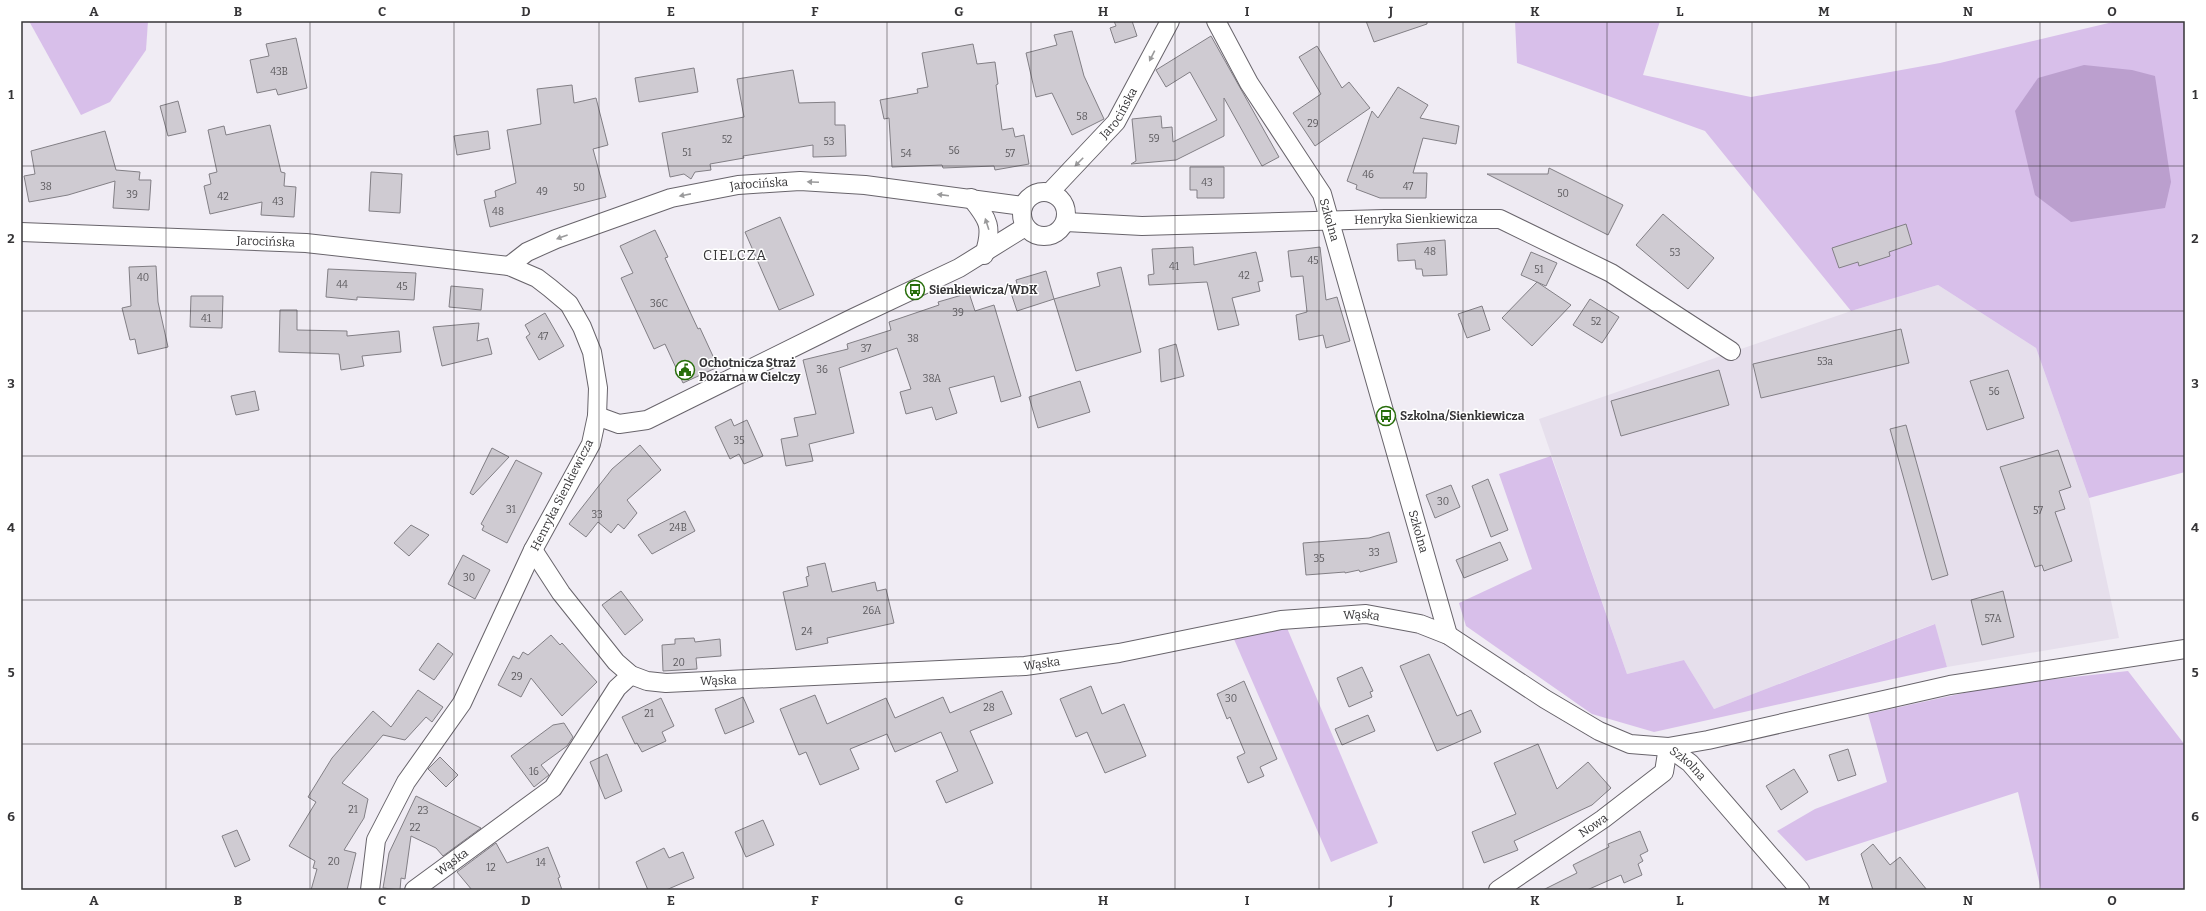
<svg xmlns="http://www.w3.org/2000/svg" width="2206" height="911" viewBox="0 0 2206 911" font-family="Bitter,serif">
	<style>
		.built { fill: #e6dfec }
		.green { fill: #d8bfea }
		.water { fill: #bb9fce }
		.building { fill: #cfcbd2; stroke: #827f85 }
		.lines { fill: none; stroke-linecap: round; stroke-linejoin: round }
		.minor-casing { stroke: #68646b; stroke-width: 20 }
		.minor { stroke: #fff; stroke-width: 18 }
		.oneway { fill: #9a9a9b }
		.grid { fill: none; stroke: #363537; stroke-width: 1; stroke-opacity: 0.55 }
		.labels { text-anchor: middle; stroke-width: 3; stroke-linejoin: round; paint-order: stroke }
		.number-label { font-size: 10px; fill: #5c5a5e }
		.street-label { font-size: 12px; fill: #363537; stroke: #fff }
		.poi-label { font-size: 12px; font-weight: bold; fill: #363537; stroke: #fff; text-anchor: start }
		.quarter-label { font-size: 14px; letter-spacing: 1px; fill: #363537; stroke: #fff }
		.neatline { fill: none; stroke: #363537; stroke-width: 1.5 }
		.grid-label { font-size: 13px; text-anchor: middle; font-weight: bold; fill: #363537 }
	</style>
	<rect width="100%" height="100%" fill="#f0ecf4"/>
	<polygon class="built" points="1938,285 2036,348 2089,498 2119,638 1947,667 1934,624 1714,709 1684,660 1627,674 1539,419 1851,311"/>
	<g class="green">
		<polygon points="29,21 148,21 146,50 110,102 81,115"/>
		<polygon points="1515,21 1660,21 1643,75 1751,97 1940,63 2117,21 2185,21 2185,472 2089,498 2036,348 1938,285 1851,311 1705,131 1517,63"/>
		<polygon points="1551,456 1627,674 1684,660 1714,709 1935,624 1947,667 1654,732 1592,714 1466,626 1459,603 1532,569 1499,474"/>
		<polygon points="1287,628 1378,843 1331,862 1233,637"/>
		<polygon points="2128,671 2185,745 2185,890 2041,890 2018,792 1806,861 1777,831 1815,809 1887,782 1868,714 2000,685"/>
	</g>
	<polygon class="water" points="2084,65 2132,70 2155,76 2171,182 2165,208 2071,222 2035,195 2015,111 2038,78"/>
	<g class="building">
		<polygon points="1114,21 1132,21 1137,36 1115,43 1110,28 1116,26"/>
		<polygon points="1366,21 1427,21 1427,24 1374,42"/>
		<polygon points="1072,31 1084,76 1104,119 1072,135 1052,93 1036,97 1026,53 1057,45 1054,35"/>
		<polygon points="1211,36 1279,157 1262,166 1224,98 1224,136 1176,160 1131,164 1136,161 1132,119 1161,116 1162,128 1172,127 1173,142 1217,120 1190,72 1166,87 1156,70"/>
		<polygon points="296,38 307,88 278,95 276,89 257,93 250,60 269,56 266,44"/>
		<polygon points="973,44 977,64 995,62 998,84 996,85 1002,130 1013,128 1015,137 1024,135 1029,164 995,170 994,166 943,168 942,165 892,167 889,118 884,119 880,100 918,93 917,89 928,87 922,53"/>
		<polygon points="1317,46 1342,88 1349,82 1370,108 1315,146 1293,113 1321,94 1299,57"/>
		<polygon points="694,68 698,92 639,102 635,78"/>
		<polygon points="793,70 799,103 835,102 835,125 845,125 846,156 813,157 813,145 743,156 744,158 710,164 711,170 695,172 691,179 684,174 670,177 662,133 744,117 737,79"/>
		<polygon points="572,85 574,103 596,98 608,145 593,149 606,197 490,227 484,200 496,197 495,191 516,183 507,130 541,124 537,89"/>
		<polygon points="1398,87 1428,105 1420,118 1459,126 1456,144 1423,138 1413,173 1427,173 1426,198 1380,198 1356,189 1357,185 1347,181 1372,111 1378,118"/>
		<polygon points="178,101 186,132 168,136 160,106"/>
		<polygon points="270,125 281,172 285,173 284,186 296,187 294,217 261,215 262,202 210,214 204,186 211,184 209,174 217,172 208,130 224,126 226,135"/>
		<polygon points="105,131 116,170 140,172 139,180 151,180 149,210 113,208 115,181 68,195 29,202 24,176 35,174 31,151"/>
		<polygon points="488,131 490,149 457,155 454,136"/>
		<polygon points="1190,167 1224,167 1224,198 1197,198 1197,190 1190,190"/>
		<polygon points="1549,168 1623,205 1608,235 1487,174 1548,174"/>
		<polygon points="371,172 402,174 400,213 369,211"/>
		<polygon points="1663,214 1714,258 1688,289 1636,245"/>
		<polygon points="780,217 814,295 779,310 745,232"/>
		<polygon points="1906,224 1912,244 1889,252 1890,256 1859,266 1858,262 1839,268 1832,248"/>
		<polygon points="655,230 668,257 665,258 698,329 700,328 718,367 683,383 665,344 654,349 621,278 633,273 620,246"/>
		<polygon points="1445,240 1447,275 1423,276 1422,269 1416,269 1415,260 1398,261 1397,244"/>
		<polygon points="1193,247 1194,265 1256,252 1263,281 1258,282 1260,291 1232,298 1239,325 1218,330 1207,282 1149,285 1148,275 1154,274 1152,249"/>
		<polygon points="1320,247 1326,300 1337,297 1350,341 1326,348 1323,335 1299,340 1296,315 1307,312 1303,276 1291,277 1288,251"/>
		<polygon points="1531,252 1557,263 1546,286 1521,275"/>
		<polygon points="156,266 158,302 168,347 138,354 135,339 130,340 122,308 131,306 129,267"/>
		<polygon points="1121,267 1141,352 1076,371 1054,299 1100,286 1097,273"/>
		<polygon points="328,269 416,273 414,300 357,297 357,300 326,297"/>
		<polygon points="1046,271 1054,299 1017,311 1011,293 1019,291 1016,280"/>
		<polygon points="1537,282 1571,305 1532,346 1502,318"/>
		<polygon points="451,286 483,289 481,310 449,307"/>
		<polygon points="969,293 975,311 994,305 1021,396 1001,402 994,376 949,388 957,413 936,420 932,407 906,414 900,392 911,389 897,348 839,368 854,433 809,444 813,461 786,466 781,439 798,436 794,418 816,414 803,360 848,349 847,344 891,330 889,322 939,305 938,302"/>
		<polygon points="191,296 223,296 222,328 190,327"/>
		<polygon points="1590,299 1619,317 1602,343 1573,325"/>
		<polygon points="1482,306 1490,330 1467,338 1458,314"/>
		<polygon points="280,310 297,310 297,330 347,331 347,336 399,331 401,352 362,356 364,366 341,370 339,354 279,352"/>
		<polygon points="545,313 564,346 539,360 526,337 530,334 525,325"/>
		<polygon points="479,323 477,341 488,338 492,354 442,366 433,327"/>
		<polygon points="1901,329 1909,363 1761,398 1753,364"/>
		<polygon points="1176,344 1184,376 1161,382 1159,349"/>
		<polygon points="1719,370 1729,405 1621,436 1611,401"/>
		<polygon points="2008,370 2024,418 1987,430 1970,381"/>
		<polygon points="1080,381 1090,412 1038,428 1029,397"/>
		<polygon points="255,391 259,410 236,415 231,396"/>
		<polygon points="731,419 734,426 747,420 763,456 744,464 739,454 730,459 715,427"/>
		<polygon points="1906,425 1948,575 1932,580 1890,429"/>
		<polygon points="640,445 661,470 627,500 637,513 624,529 618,524 611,533 598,522 586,537 569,524 612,469"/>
		<polygon points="492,448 509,457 473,495 470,493"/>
		<polygon points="2058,450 2071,487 2059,491 2065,509 2055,512 2072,561 2044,571 2042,565 2035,567 2000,467"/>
		<polygon points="516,460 542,473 507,543 482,530 484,526 481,524"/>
		<polygon points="1488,479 1508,530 1491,537 1472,486"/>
		<polygon points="1451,485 1460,507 1435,518 1426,495"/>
		<polygon points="685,511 695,531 652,554 638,535"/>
		<polygon points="411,525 429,535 409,556 394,543"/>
		<polygon points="1389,532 1397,562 1360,572 1359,570 1345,573 1345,572 1306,575 1303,543 1369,538"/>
		<polygon points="1500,542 1508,560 1464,578 1456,560"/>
		<polygon points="463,555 490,570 475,599 448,584"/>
		<polygon points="825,563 832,592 875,582 877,591 886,589 894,623 827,638 828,643 796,650 783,592 808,586 806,577 809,576 807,567"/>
		<polygon points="621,591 643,620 625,635 602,605"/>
		<polygon points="2003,591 2014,637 1982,645 1971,600"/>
		<polygon points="551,635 560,645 562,643 597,682 562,716 531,678 521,697 498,685 513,656 519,659 523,652 528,655"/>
		<polygon points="694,638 695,642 720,639 721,656 696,658 697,669 663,671 662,645 675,644 675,639"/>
		<polygon points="438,643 453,654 434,680 419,670"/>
		<polygon points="1429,654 1457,716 1471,710 1481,732 1437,751 1400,666"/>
		<polygon points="1362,667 1373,691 1370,692 1372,697 1349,707 1337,678"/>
		<polygon points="1244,681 1277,759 1260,767 1264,776 1248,783 1237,757 1245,753 1230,717 1227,719 1217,694"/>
		<polygon points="1091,686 1102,714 1124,704 1146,756 1105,773 1087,732 1076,737 1060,699"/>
		<polygon points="418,690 443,707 432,722 426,717 405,740 383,735 342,783 368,799 364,818 344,850 356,853 347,890 311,890 317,869 313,868 315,861 289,846 316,802 308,797 332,758 373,711 391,727"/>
		<polygon points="1002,691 1012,714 970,731 993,783 946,803 936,781 958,771 941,732 895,752 887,734 850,749 859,769 820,785 806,752 799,755 780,709 815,695 827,724 886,698 895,718 943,697 950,713"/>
		<polygon points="743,697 754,722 725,734 715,709"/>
		<polygon points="661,698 674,726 662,732 666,741 642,752 637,743 635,744 622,717"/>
		<polygon points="1368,715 1375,731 1342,745 1335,729"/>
		<polygon points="564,723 573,737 567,746 541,765 549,775 534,787 511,756 553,725"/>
		<polygon points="1538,744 1557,789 1588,762 1611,788 1592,805 1514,841 1518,850 1484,863 1472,832 1516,814 1494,763"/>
		<polygon points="1848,749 1856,775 1838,781 1829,755"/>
		<polygon points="607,754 622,791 605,799 590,762"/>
		<polygon points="440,757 458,775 446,787 428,769"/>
		<polygon points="1794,769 1808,792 1781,810 1766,786"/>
		<polygon points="416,796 481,828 443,856 436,848 411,836 405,879 401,878 400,890 383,888 389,853"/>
		<polygon points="763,820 774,845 746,857 735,832"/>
		<polygon points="237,830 250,860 235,867 222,836"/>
		<polygon points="1640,831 1648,851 1640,855 1643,861 1638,864 1642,875 1624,883 1621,875 1587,890 1543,890 1577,873 1573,865 1609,847 1608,844"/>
		<polygon points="496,843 507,863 548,847 560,877 558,878 562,890 472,890 457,872"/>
		<polygon points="1873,844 1890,865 1900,857 1927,890 1873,890 1861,854"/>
		<polygon points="664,848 669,858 683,852 694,878 666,890 648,890 636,862"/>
	</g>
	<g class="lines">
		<g class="minor-casing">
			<g id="minor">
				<path id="s1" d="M 1216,21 L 1249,83 L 1322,194 L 1448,635"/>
				<circle cx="1044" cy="214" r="22"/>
				<path id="s2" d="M 1050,192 L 1116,122 L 1170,21"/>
				<path d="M 971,198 C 989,220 993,227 984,255"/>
				<path id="s3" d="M 1066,222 L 1142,226 L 1385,219 L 1500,219 L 1611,273 L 1731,351"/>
				<path id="s4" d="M 21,232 L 306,243 L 509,266 L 537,278 L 550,288 L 569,304 L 582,327 L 592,352 L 598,388 L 597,416 L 591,444 L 533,550 L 462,703 L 406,782 L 376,840 L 370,890"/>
				<path id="s5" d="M 509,266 L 527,252 L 556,239 L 671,198 L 738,185 L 800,181 L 865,185 L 1023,206"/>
				<polyline points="597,416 619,424 647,420 853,318 959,268 1025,227"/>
				<path id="s6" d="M 533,550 L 561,593 L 616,662 L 631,675 L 647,681 L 666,683 L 1025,666 L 1119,653 L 1281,620 L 1366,614 L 1420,624 L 1448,635 L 1545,699 L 1599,731 L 1630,744 L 1668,747 L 1690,763 L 1800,890"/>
				<polyline points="1668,747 1708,740 1950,685 2185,649"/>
				<path id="s7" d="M 414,890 L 553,788 L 617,688 L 631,675"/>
				<path id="s8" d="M 1498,890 L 1603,819 L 1664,772 L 1668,747"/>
			</g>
		</g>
		<use href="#minor" class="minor"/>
	</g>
	<defs><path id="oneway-solid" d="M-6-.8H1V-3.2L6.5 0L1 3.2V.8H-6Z"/></defs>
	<g class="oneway">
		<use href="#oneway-solid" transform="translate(1152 56) rotate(117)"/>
		<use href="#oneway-solid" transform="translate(1079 162) rotate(135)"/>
		<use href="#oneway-solid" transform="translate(813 182) rotate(-177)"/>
		<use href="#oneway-solid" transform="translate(685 195) rotate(169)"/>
		<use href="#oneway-solid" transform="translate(943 195) rotate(-173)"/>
		<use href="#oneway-solid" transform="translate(987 224) rotate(-108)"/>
		<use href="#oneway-solid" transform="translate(562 237) rotate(160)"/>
	</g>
	<path class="grid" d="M 166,21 L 166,890M 310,21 L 310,890M 454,21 L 454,890M 599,21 L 599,890M 743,21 L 743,890M 887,21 L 887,890M 1031,21 L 1031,890M 1175,21 L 1175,890M 1319,21 L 1319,890M 1463,21 L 1463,890M 1607,21 L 1607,890M 1752,21 L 1752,890M 1896,21 L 1896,890M 2040,21 L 2040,890M 21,166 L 2185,166M 21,311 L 2185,311M 21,456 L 2185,456M 21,600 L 2185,600M 21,744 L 2185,744"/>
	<defs>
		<g id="bus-ring" transform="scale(1)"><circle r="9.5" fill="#fff" stroke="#276d0a" stroke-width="1.5"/><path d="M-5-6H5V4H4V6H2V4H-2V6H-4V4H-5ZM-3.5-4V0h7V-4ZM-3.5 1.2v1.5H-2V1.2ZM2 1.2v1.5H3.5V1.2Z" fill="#276d0a"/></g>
		<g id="civic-ring" transform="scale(1)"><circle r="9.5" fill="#fff" stroke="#276d0a" stroke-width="1.5"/><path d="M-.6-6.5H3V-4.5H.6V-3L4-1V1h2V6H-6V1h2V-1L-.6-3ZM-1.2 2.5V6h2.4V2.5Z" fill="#276d0a"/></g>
	</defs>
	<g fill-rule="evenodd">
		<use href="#bus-ring" x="915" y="290"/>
		<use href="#civic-ring" x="685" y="370"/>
		<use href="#bus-ring" x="1386" y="416"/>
	</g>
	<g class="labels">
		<g class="number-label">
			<text x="279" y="75">43B</text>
			<text x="1082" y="120">58</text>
			<text x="1313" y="127">29</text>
			<text x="1154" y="142">59</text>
			<text x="727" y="143">52</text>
			<text x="829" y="145">53</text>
			<text x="954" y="154">56</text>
			<text x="687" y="156">51</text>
			<text x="906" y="157">54</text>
			<text x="1010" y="157">57</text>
			<text x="1368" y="178">46</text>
			<text x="1207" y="186">43</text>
			<text x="46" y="190">38</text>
			<text x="1408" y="190">47</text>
			<text x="579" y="191">50</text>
			<text x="542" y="195">49</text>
			<text x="1563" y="197">50</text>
			<text x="132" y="198">39</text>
			<text x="223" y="200">42</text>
			<text x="278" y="205">43</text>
			<text x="498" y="215">48</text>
			<text x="1430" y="255">48</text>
			<text x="1675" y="256">53</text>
			<text x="1313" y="264">45</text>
			<text x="1174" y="270">41</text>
			<text x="1539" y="273">51</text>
			<text x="1244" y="279">42</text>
			<text x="143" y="281">40</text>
			<text x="342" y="288">44</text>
			<text x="402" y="290">45</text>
			<text x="659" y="307">36C</text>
			<text x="958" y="316">39</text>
			<text x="206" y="322">41</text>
			<text x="1596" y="325">52</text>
			<text x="543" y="340">47</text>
			<text x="913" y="342">38</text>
			<text x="866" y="352">37</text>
			<text x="1825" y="365">53a</text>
			<text x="822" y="373">36</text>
			<text x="932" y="382">38A</text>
			<text x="1994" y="395">56</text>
			<text x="739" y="444">35</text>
			<text x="1443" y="505">30</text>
			<text x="511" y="513">31</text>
			<text x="2038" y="514">57</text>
			<text x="597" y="518">33</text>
			<text x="678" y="531">24B</text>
			<text x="1374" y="556">33</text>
			<text x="1319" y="562">35</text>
			<text x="469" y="581">30</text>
			<text x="872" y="614">26A</text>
			<text x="1993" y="622">57A</text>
			<text x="807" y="635">24</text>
			<text x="679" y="666">20</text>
			<text x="517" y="680">29</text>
			<text x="1231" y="702">30</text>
			<text x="989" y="711">28</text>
			<text x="649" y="717">21</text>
			<text x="534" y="775">16</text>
			<text x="353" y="813">21</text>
			<text x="423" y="814">23</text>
			<text x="415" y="831">22</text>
			<text x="334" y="865">20</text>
			<text x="541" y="866">14</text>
			<text x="491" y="871">12</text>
		</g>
		<g class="street-label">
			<text dy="4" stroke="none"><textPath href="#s2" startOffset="105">Jarocińska</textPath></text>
			<text dy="4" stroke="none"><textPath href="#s5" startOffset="266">Jarocińska</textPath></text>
			<text dy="4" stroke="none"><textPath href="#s1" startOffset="230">Szkolna</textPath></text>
			<text dy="4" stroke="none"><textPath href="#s3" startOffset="350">Henryka Sienkiewicza</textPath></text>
			<text dy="4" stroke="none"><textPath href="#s4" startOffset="245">Jarocińska</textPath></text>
			<text transform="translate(562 495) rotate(-63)" y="4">Henryka Sienkiewicza</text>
			<text dy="4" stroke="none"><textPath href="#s1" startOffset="554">Szkolna</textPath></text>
			<text dy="4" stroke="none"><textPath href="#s6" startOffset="896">Wąska</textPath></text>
			<text dy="4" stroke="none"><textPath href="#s6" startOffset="572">Wąska</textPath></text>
			<text dy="4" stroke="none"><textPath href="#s6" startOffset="248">Wąska</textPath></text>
			<text dy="4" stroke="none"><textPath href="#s6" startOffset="1262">Szkolna</textPath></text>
			<text dy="4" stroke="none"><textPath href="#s8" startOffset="115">Nowa</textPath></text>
			<text dy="4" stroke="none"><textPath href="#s7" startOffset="47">Wąska</textPath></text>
		</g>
		<g class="poi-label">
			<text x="929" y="294">Sienkiewicza/WDK</text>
			<text x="699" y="367">Ochotnicza Straż<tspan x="699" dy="14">Pożarna w Cielczy</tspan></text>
			<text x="1400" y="420">Szkolna/Sienkiewicza</text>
		</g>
		<g class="quarter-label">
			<text x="735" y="260">CIELCZA</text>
		</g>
	</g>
	<rect width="2206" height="911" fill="none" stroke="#ffffff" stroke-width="44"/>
	<rect x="22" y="22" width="2162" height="867" class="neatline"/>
	<g class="grid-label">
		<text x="94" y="16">A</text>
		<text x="238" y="16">B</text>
		<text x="382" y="16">C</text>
		<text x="526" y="16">D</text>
		<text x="671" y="16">E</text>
		<text x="815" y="16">F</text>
		<text x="959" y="16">G</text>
		<text x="1103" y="16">H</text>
		<text x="1247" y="16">I</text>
		<text x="1391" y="16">J</text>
		<text x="1535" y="16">K</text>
		<text x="1680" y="16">L</text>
		<text x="1824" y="16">M</text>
		<text x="1968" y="16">N</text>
		<text x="2112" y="16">O</text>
		<text x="11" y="99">1</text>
		<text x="2195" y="99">1</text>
		<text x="11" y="243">2</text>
		<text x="2195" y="243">2</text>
		<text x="11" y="388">3</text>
		<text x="2195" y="388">3</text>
		<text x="11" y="532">4</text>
		<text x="2195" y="532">4</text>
		<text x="11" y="677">5</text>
		<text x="2195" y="677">5</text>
		<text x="11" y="821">6</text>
		<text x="2195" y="821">6</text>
		<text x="94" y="905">A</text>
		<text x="238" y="905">B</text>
		<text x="382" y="905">C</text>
		<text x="526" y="905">D</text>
		<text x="671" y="905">E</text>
		<text x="815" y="905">F</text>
		<text x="959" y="905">G</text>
		<text x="1103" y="905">H</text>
		<text x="1247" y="905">I</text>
		<text x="1391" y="905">J</text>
		<text x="1535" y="905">K</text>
		<text x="1680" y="905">L</text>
		<text x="1824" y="905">M</text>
		<text x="1968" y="905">N</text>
		<text x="2112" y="905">O</text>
	</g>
</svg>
